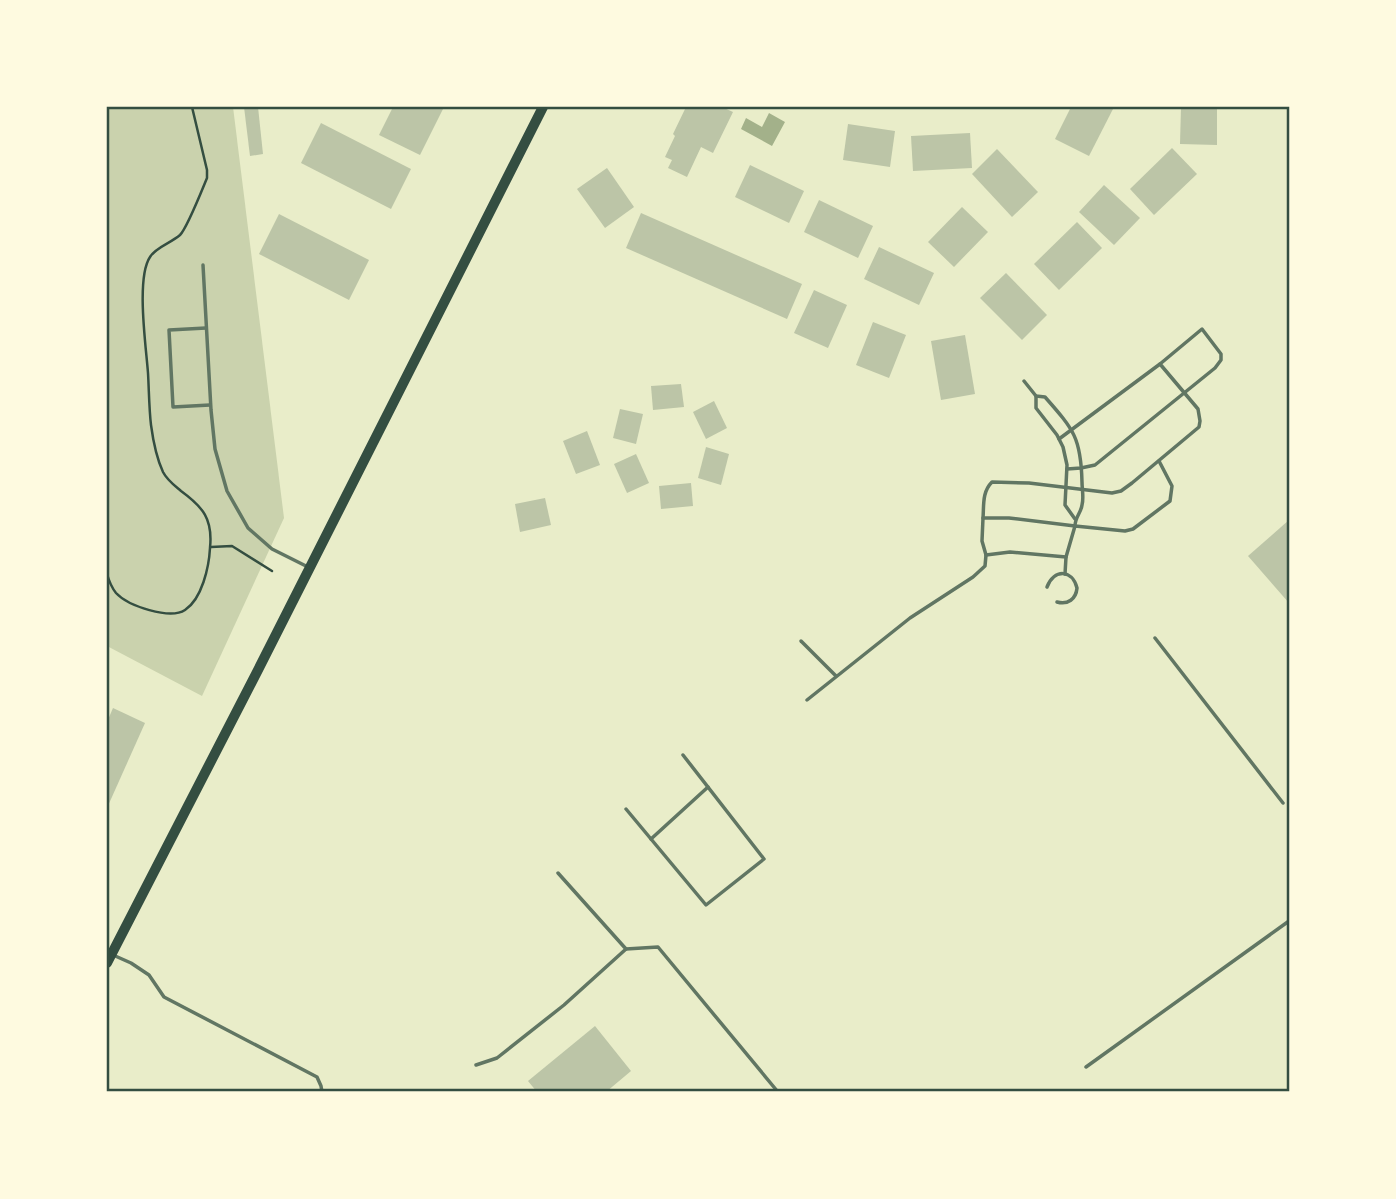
<svg xmlns="http://www.w3.org/2000/svg" width="1396" height="1199" viewBox="0 0 1396 1199" font-family="'Source Sans 3',sans-serif">
	<style>
		.green { fill: #cad2ad }
		.water { fill: #a3b18a }
		.building { fill: #bcc5a7 }
		.lines { fill: none; stroke-linecap: round; stroke-linejoin: round }
		.path { stroke: #344e41; stroke-width: 2.5 }
		.service { stroke: #617663; stroke-width: 3.5 }
		.secondary { stroke: #344e41; stroke-width: 10 }
		.neatline { fill: none; stroke: #344e41; stroke-width: 2.5 }
	</style>
	<rect width="100%" height="100%" fill="#e9edc9"/>
	<polygon class="green" points="107,107 233,107 284,518 202,696 107,646"/>
	<polygon class="water" points="769,113 785,122 772,146 741,129 746,118 762,127"/>
	<g class="building">
		<polygon points="244,107 258,107 263,154 250,156"/>
		<polygon points="393,107 444,107 420,155 379,135"/>
		<polygon points="686,107 722,107 733,112 713,153 701,147 687,177 668,168 672,160 665,157 675,136 673,134"/>
		<polygon points="1071,107 1114,107 1089,156 1055,139"/>
		<polygon points="1181,107 1217,107 1217,145 1180,144"/>
		<polygon points="321,123 411,169 391,209 301,163"/>
		<polygon points="848,124 895,131 890,167 843,160"/>
		<polygon points="970,133 972,168 913,171 911,136"/>
		<polygon points="1172,148 1197,174 1154,215 1130,189"/>
		<polygon points="997,149 1038,192 1012,217 972,174"/>
		<polygon points="750,165 804,191 789,223 735,197"/>
		<polygon points="607,168 634,207 605,228 577,189"/>
		<polygon points="1104,185 1140,218 1114,245 1079,212"/>
		<polygon points="819,200 873,226 858,258 804,232"/>
		<polygon points="962,207 988,232 954,267 928,242"/>
		<polygon points="641,213 802,284 787,319 626,248"/>
		<polygon points="279,214 369,260 349,300 259,254"/>
		<polygon points="1077,222 1102,248 1059,290 1034,264"/>
		<polygon points="879,247 934,273 919,305 864,279"/>
		<polygon points="1006,273 1047,315 1022,340 980,298"/>
		<polygon points="814,290 847,305 828,348 794,333"/>
		<polygon points="873,322 906,335 889,378 856,365"/>
		<polygon points="965,335 975,394 941,400 931,341"/>
		<polygon points="681,384 684,407 653,410 651,386"/>
		<polygon points="714,401 727,428 706,439 693,412"/>
		<polygon points="620,409 643,414 636,444 613,438"/>
		<polygon points="587,431 600,465 576,474 563,441"/>
		<polygon points="706,447 729,454 721,485 698,478"/>
		<polygon points="636,454 649,483 627,493 614,464"/>
		<polygon points="691,483 693,506 661,509 659,486"/>
		<polygon points="545,498 551,525 520,532 515,504"/>
		<polygon points="1289,520 1289,603 1248,556"/>
		<polygon points="113,708 145,723 107,808 107,722"/>
		<polygon points="595,1026 631,1071 606,1092 537,1092 528,1081"/>
	</g>
	<g class="lines">
		<g class="path">
			<polyline points="211,547 232,546 272,571"/>
			<path d="M 107,574 C 109,581 112,588 116,593 C 128,606 170,620 185,610 C 202,599 209,567 210,548 C 213,519 203,507 181,491 C 174,485 167,480 163,472 C 157,459 153,440 151,425 C 149,408 149,390 148,373 C 146,346 136,278 150,257 C 156,247 171,243 180,235 C 187,228 202,190 207,178 L 207,170 L 192,107"/>
		</g>
		<g class="service">
			<polyline points="203,265 211,410 215,449 227,491 248,528 272,549 306,566"/>
			<polyline points="206,328 169,330 173,407 210,405"/>
			<polyline points="1036,396 1036,408 1057,435 1063,447 1067,465 1065,505 1075,519"/>
			<polyline points="1059,439 1160,364"/>
			<path d="M 983,518 C 984,505 982,492 992,482 L 1029,483 L 1112,493 L 1121,491 L 1132,483 L 1199,427 L 1200,421 L 1198,409 L 1160,364 L 1202,329 L 1221,354 L 1221,360 L 1215,368 L 1095,465 L 1081,468 L 1067,469"/>
			<polyline points="986,555 1010,552 1066,557"/>
			<polyline points="1065,574 1066,557 1075,526 1125,531 1133,529 1170,501 1172,486 1159,461"/>
			<path d="M 1047,587 C 1054,569 1072,569 1077,588 C 1076,599 1068,605 1057,602"/>
			<polyline points="1155,638 1283,803"/>
			<polyline points="801,641 836,676"/>
			<path d="M 807,700 L 910,618 L 973,577 L 985,566 L 986,555 L 982,541 L 983,518 L 1009,518 L 1075,526 C 1075,517 1081,513 1082,505 C 1084,498 1082,489 1082,482 C 1081,438 1074,430 1045,397 L 1036,396 L 1024,381"/>
			<polyline points="626,809 706,905 764,859 683,755"/>
			<polyline points="651,839 708,787"/>
			<polyline points="626,949 658,947 778,1092"/>
			<polyline points="113,955 131,963 149,975 164,997 317,1077 321,1086 322,1092"/>
			<polyline points="476,1065 497,1058 564,1005 626,949 558,873"/>
			<polyline points="1086,1067 1289,921"/>
		</g>
		<polyline class="secondary" points="107,963 258,670 543,107"/>
	</g>
	<rect width="1396" height="1199" fill="none" stroke="#fefae0" stroke-width="217"/>
	<rect x="108" y="108" width="1180" height="982" class="neatline"/>
</svg>
